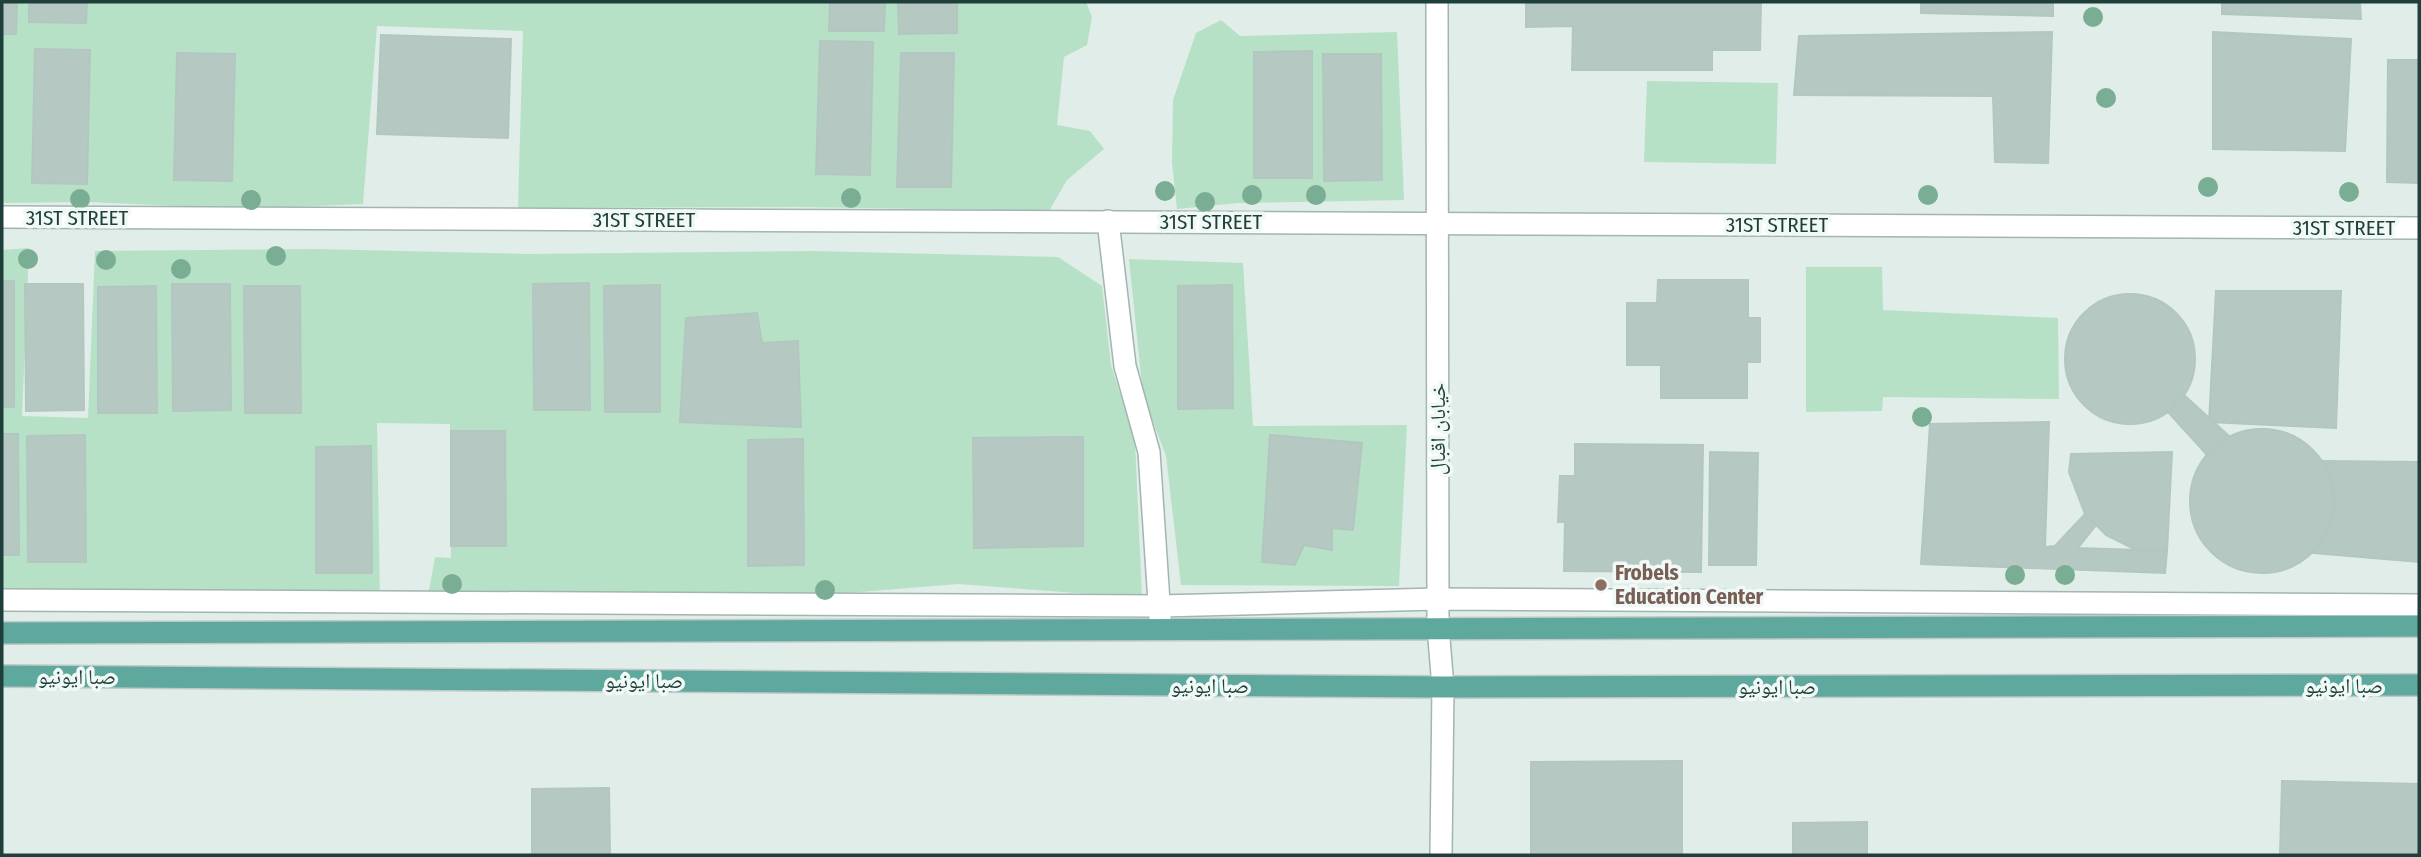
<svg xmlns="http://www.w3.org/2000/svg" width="2421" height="857" viewBox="0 0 2421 857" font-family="'Fira Sans Condensed','Noto Naskh Arabic',sans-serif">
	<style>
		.green { fill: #b6e1c6 }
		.building { fill: #b5c8c2; stroke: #b2c7c0; stroke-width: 2 }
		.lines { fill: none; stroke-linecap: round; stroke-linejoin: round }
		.minor-casing { stroke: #a2b5b0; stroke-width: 24 }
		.major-casing { stroke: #c0c9c8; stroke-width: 24 }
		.minor { stroke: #fff; stroke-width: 21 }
		.major { stroke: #5fa89d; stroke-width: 21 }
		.tree { fill: #79ae94 }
		.education-dot { fill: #8d6e63; stroke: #f1f9f6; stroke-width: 2.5 }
		.labels { text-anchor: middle; stroke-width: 7; stroke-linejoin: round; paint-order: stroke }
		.street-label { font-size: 21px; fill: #1f3f3a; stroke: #f1f9f6 }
		.education-label { font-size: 21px; font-weight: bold; fill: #785e54; stroke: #f1f9f6; text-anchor: start }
	</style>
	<rect width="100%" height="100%" fill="#e0ede8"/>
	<g class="green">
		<polygon points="2,2 1086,2 1092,17 1087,45 1064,57 1057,125 1090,131 1104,149 1067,180 1049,211 798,207 518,208 523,31 377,26 363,204 241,209 89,202 2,203"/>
		<polygon points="1221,20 1240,36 1397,32 1404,200 1238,203 1177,209 1172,163 1173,100 1196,33"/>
		<polygon points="1647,81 1778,83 1776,164 1644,162"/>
		<polygon points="29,248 22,416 88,418 95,251 316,249 527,254 814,251 1058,257 1102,286 1111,365 1135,441 1142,598 958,584 810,596 427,601 435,557 451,558 450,424 377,423 380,598 2,593 2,250"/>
		<polygon points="1129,259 1243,263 1253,426 1407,425 1399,586 1181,585 1166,456 1143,395"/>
		<polygon points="1806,267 1882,267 1883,310 2058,318 2059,399 1883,397 1882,411 1806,412"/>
	</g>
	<g class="building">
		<polygon points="2,2 17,2 16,34 2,34"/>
		<polygon points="29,2 87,2 86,23 29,22"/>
		<polygon points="830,2 885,2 884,31 829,31"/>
		<polygon points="898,2 957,2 957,33 899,34"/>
		<polygon points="1526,2 1761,2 1760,50 1712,50 1712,70 1572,70 1573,26 1526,27"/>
		<polygon points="1921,2 2053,2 2053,16 1921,13"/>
		<polygon points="2222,2 2360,2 2361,19 2222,14"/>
		<polygon points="2052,32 2048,163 1995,162 1993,96 1794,95 1799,36"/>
		<polygon points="2213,32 2351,39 2345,151 2213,149"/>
		<polygon points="381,35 511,39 508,138 377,134"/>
		<polygon points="820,41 873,42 870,175 816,174"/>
		<polygon points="35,49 90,50 87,184 32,183"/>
		<polygon points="1312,51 1312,178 1254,178 1254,52"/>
		<polygon points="177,53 235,54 232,181 174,180"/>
		<polygon points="901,53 954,53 951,187 897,187"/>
		<polygon points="1323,54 1381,54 1382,180 1324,181"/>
		<polygon points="2388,60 2419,60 2419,183 2387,182"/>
		<polygon points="1658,280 1748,280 1748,318 1760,318 1760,362 1747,362 1747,398 1661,398 1661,365 1627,365 1627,303 1657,303"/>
		<rect x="2" y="281" width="12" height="126"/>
		<polygon points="589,283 590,410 534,410 533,284"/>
		<polygon points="25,284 83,284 84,410 26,411"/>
		<polygon points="172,284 230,284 231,410 173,411"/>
		<polygon points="660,285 660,412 605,412 604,286"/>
		<polygon points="1232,285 1233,408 1178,409 1178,286"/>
		<polygon points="156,286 157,413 98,413 98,287"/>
		<polygon points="244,286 300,286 301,413 245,413"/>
		<polygon points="2216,291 2341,291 2336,428 2209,422"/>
		<circle cx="2130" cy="359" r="65"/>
		<polygon points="757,313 762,343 798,341 801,427 680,422 686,318"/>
		<polygon points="2184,395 2230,437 2207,455 2168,412"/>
		<polygon points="2049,422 2045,547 2055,546 2085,514 2096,525 2078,548 2167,551 2165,573 1921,564 1930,424"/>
		<circle cx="2262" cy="501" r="72"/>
		<polygon points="451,431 505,431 506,546 451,546"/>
		<polygon points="2,434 18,434 19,555 2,555"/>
		<polygon points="85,435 86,562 28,562 27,436"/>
		<polygon points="1270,435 1362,443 1353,530 1332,528 1332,550 1304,545 1295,565 1262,562"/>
		<polygon points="1083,437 1083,546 974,548 973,438"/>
		<polygon points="803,439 804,565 748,566 748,440"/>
		<polygon points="1575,444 1703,445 1701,572 1564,571 1565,522 1558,522 1560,476 1575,476"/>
		<polygon points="371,446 372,573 316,573 316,447"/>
		<polygon points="1710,452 1758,453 1756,565 1709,565"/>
		<polygon points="2172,452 2167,551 2136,550 2106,535 2085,514 2069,472 2071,454"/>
		<polygon points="2323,461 2419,462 2419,562 2312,553 2327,533 2334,508 2333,484"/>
		<polygon points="1682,761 1682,855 1531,855 1531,762"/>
		<polygon points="2282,781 2419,784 2419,855 2280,855"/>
		<polygon points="609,788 610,855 532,855 532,789"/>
		<polygon points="1867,822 1867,855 1793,855 1793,823"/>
	</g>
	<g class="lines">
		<g class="minor-casing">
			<g id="minor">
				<polyline points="1437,2 1438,627 1443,687 1441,855"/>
				<polyline points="2,217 2419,228"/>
				<polyline points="1108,221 1125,366 1149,452 1160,617"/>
				<polyline points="2,600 1159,606 1438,599 2419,605"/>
			</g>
		</g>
		<g class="major-casing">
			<g id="major">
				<polyline points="2,633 2419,626"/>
				<polyline points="2,676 1443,687 2419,685"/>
			</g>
		</g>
		<use href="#minor" class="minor"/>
		<use href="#major" class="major"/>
	</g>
	<g class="tree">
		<circle cx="2093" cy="17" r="10"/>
		<circle cx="2106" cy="98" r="10"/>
		<circle cx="2208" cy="187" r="10"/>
		<circle cx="1165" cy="191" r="10"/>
		<circle cx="2349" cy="192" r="10"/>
		<circle cx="1252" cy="195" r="10"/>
		<circle cx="1316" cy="195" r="10"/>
		<circle cx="1928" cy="195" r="10"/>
		<circle cx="851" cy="198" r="10"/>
		<circle cx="80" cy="199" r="10"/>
		<circle cx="251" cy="200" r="10"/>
		<circle cx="1205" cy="202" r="10"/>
		<circle cx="276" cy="256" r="10"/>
		<circle cx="28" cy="259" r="10"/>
		<circle cx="106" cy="260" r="10"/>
		<circle cx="181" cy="269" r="10"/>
		<circle cx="1922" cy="417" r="10"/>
		<circle cx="2015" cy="575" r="10"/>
		<circle cx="2065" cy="575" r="10"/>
		<circle cx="452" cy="584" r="10"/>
		<circle cx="825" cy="590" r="10"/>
	</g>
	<circle class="education-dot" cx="1601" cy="585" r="7"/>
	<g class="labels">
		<g class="street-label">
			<text x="77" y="225">31ST STREET</text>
			<text x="644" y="227">31ST STREET</text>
			<text x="1211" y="229">31ST STREET</text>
			<text x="1777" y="232">31ST STREET</text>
			<text x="2344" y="235">31ST STREET</text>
			<text transform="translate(1438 429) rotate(-90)" y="7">خیابان اقبال</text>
			<text x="77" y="684">صبا ایونیو</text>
			<text x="644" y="688">صبا ایونیو</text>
			<text x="1210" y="693">صبا ایونیو</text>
			<text x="2344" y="693">صبا ایونیو</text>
			<text x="1777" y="694">صبا ایونیو</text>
		</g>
		<g class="education-label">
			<text x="1615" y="580">Frobels<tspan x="1615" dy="24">Education Center</tspan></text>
		</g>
	</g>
	<rect width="2421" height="857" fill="none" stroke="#1f3f3a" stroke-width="7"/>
</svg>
